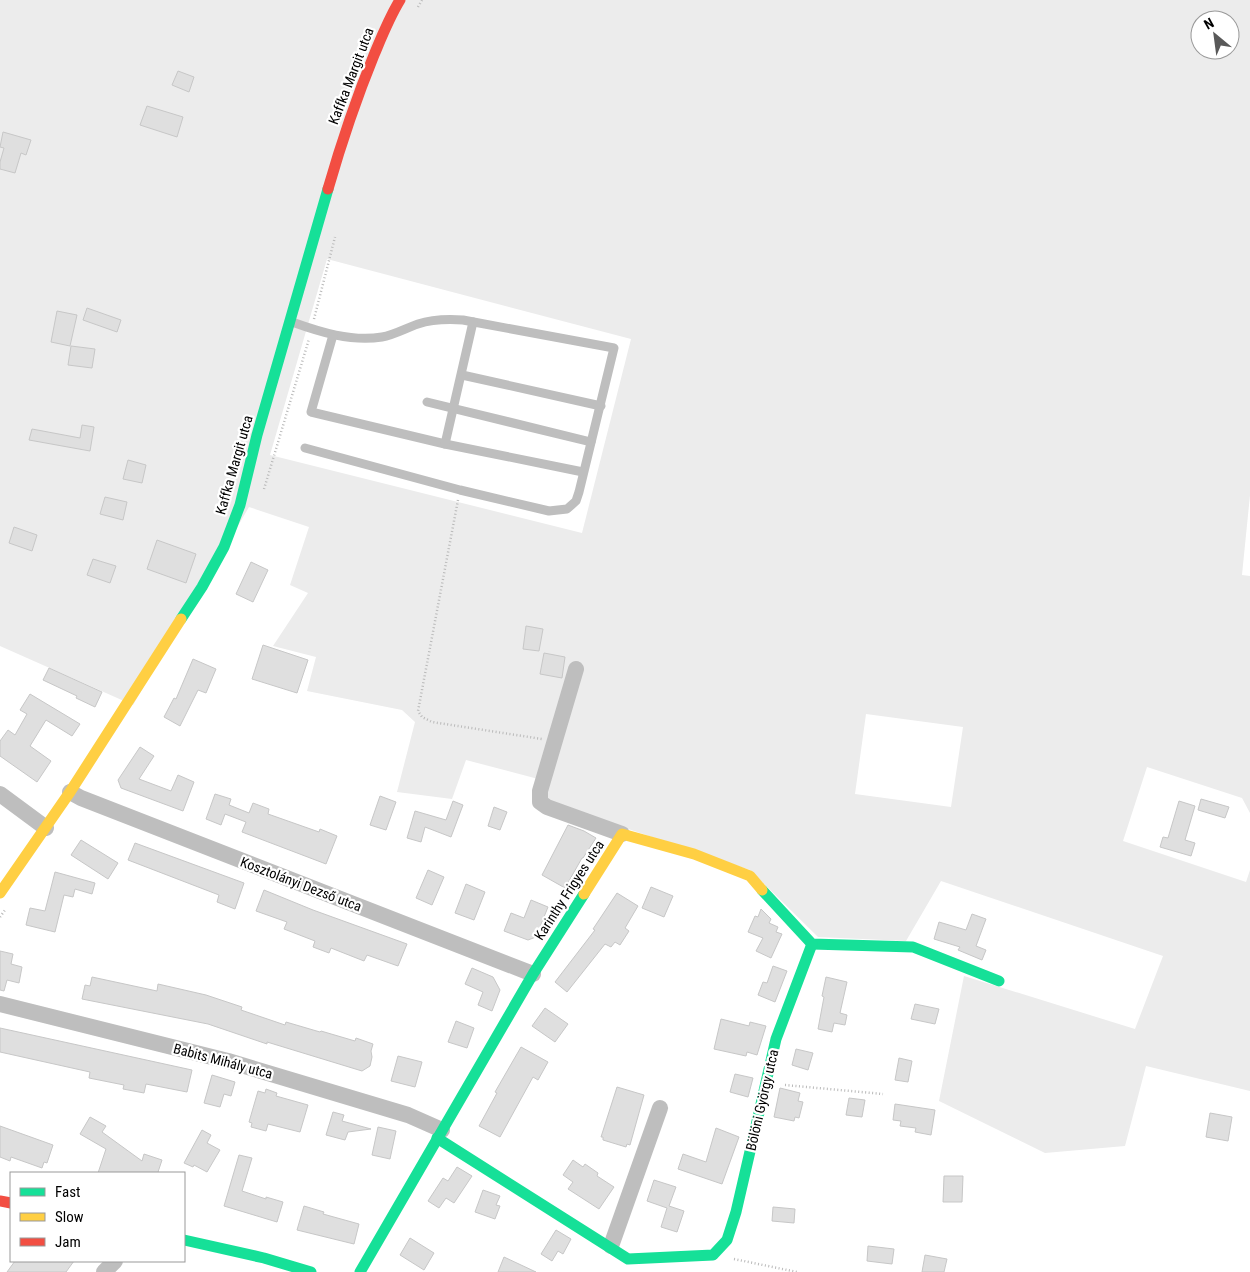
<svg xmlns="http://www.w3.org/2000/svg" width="1250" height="1272" viewBox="0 0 1250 1272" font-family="'Roboto Condensed',sans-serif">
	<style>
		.green { fill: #ececec; fill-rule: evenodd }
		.building { fill: #dfdfdf; stroke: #c7c7c7 }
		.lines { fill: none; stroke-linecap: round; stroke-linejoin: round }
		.path { stroke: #b9b9b9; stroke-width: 2.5; stroke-dasharray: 1 2.5; stroke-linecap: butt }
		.lane { stroke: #bebebe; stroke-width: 9 }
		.street { stroke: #bebebe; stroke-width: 16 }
		.fast { stroke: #16e098; stroke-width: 11 }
		.slow { stroke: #ffcf43; stroke-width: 11 }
		.jam { stroke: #f24e42; stroke-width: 11 }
		.labels { text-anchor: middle; stroke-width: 4.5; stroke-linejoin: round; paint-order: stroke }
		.street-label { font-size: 14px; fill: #000; stroke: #fff }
	</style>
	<rect width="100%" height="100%" fill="#fff"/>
	<path class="green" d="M 0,0 L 1250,0 L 1250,495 L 1242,575 L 1250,576 L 1250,813 L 1242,798 L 1147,767 L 1123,841 L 1246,882 L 1250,870 L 1250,1091 L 1146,1066 L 1125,1146 L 1045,1153 L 939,1101 L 964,976 L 1135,1029 L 1163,956 L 941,881 L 906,941 L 818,937 L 750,870 L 548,802 L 542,780 L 466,760 L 452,799 L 397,792 L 415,722 L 402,710 L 307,691 L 316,657 L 273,646 L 308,593 L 290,585 L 309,527 L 249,507 L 133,705 L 0,646 ZM 1200,20 L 1230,20 L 1230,50 L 1200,50 ZM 327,259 L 631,339 L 582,533 L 270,455 ZM 866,714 L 963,727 L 951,807 L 855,794 Z"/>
	<g class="building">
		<polygon points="178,71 194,77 189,92 172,85"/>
		<polygon points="147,106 183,117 177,137 140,125"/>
		<polygon points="3,132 31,140 26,155 21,153 15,173 0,169 0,162 4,148 0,147"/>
		<polygon points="87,308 121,320 117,332 83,320"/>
		<polygon points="57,311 77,315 70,346 51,342"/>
		<polygon points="71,346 95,349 92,368 68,365"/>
		<polygon points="82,425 94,427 90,451 29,440 32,429 80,438"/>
		<polygon points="128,460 146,465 142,483 123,479"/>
		<polygon points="105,497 127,502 123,520 100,514"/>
		<polygon points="14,527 37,535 32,551 9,543"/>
		<polygon points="157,540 196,554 186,583 147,569"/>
		<polygon points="93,559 116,566 110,583 87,575"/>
		<polygon points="251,562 268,570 253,602 236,594"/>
		<polygon points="526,626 543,629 539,651 523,649"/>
		<polygon points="263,645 308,660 297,693 252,679"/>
		<polygon points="544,653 565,657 562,678 540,674"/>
		<polygon points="193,659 216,669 206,693 198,690 180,726 164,717 174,698 176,699"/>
		<polygon points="49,668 102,692 95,707 76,698 77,696 43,680"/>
		<polygon points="30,694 80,724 72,736 46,720 30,746 51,761 37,782 0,756 0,741 8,730 15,735 27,714 20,710"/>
		<polygon points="140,747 154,756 139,779 171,791 178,775 194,782 183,811 121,788 118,780"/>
		<polygon points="215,794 231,799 229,805 249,813 253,803 269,809 268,814 319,832 320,829 337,836 326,864 242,832 246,822 225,814 221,825 206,819"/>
		<polygon points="380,796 396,802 386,830 370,825"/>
		<polygon points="1201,799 1229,807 1225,818 1198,810"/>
		<polygon points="453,801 463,805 451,837 425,827 421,842 407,838 415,811 446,820"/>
		<polygon points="1179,801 1195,806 1185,840 1195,843 1191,856 1160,847 1163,837 1168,838"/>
		<polygon points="494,807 507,812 500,830 488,826"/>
		<polygon points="568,825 584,831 596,838 583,858 582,858 565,888 542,875"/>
		<polygon points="81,840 118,863 108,879 71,855"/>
		<polygon points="135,843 244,883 235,909 217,902 219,895 128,860"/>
		<polygon points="428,870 444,877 432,905 416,898"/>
		<polygon points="55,872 95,883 92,894 75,889 73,897 64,895 55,932 26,925 30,908 45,911"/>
		<polygon points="466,884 485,892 474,920 455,913"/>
		<polygon points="651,887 673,896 664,917 642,908"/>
		<polygon points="264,890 313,910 407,944 398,966 367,955 364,961 331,948 329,953 313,947 315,941 284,929 287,922 256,911"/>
		<polygon points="617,893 638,906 625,928 629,931 620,945 615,942 611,947 605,944 567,992 555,982 595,930 593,929"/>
		<polygon points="531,900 548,907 536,937 528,940 504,931 511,913 524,918"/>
		<polygon points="761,909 771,919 769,923 778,927 776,932 782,934 771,958 756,951 763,938 748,932 755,916 758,917"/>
		<polygon points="972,914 986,919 976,946 986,950 982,960 958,950 960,947 934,939 939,922 966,930"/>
		<polygon points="0,951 13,954 11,964 22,967 19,983 7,980 4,991 0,990"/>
		<polygon points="773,966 787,971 775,1002 758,995 763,982 767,983"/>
		<polygon points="472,968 493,977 500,990 492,1011 478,1005 483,992 465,984"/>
		<polygon points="92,977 157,991 158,984 206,995 242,1007 241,1010 285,1025 286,1022 320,1032 321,1031 355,1041 356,1038 373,1044 371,1051 372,1057 370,1066 362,1071 267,1042 267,1044 208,1024 82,999 85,985 90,986"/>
		<polygon points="826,977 847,982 840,1013 847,1015 845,1025 834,1023 832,1032 818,1029 824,997 822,996"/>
		<polygon points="915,1004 939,1009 935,1024 911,1019"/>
		<polygon points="545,1008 568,1024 555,1042 532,1026"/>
		<polygon points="721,1019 749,1026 750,1022 766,1026 757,1055 747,1052 746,1056 714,1049"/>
		<polygon points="456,1021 474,1028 467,1048 448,1042"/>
		<polygon points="0,1028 192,1070 187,1092 146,1084 144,1093 123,1089 124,1085 89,1078 90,1072 0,1052"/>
		<polygon points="521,1047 548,1062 538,1080 533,1077 500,1137 479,1126 497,1093 495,1092"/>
		<polygon points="796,1049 813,1053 808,1070 792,1065"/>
		<polygon points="398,1056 422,1062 415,1087 391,1081"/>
		<polygon points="899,1058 912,1061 908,1082 895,1080"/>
		<polygon points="735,1074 753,1078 748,1097 730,1092"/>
		<polygon points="212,1075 235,1082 231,1096 224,1094 220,1107 204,1103"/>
		<polygon points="617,1087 644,1095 630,1145 627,1144 626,1147 603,1140 603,1137 601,1137"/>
		<polygon points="780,1088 800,1093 798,1101 803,1102 799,1118 795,1117 794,1121 774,1117"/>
		<polygon points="266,1089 277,1093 276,1096 308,1105 300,1132 268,1124 266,1131 251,1127 252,1123 249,1122 258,1091 265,1093"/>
		<polygon points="849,1098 865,1100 862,1117 846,1115"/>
		<polygon points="895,1104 935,1110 931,1135 915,1132 916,1128 900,1126 901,1121 893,1120"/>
		<polygon points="333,1112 344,1115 342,1121 371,1129 348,1132 345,1140 326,1135"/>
		<polygon points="1210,1113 1232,1117 1228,1141 1206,1137"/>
		<polygon points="90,1117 106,1126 102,1132 142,1161 144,1154 162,1160 158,1172 160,1173 98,1173 106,1149 80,1134"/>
		<polygon points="0,1126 53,1145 47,1163 44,1162 42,1168 11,1157 10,1161 0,1157"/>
		<polygon points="378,1127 396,1131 390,1159 372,1155"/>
		<polygon points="716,1128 739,1137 722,1184 678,1169 683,1154 706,1162"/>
		<polygon points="202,1130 211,1135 207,1143 220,1150 207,1172 194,1165 193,1167 184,1163"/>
		<polygon points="239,1155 252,1158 242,1191 266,1199 266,1197 283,1202 277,1222 224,1206"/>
		<polygon points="573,1160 583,1167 585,1164 598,1173 597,1176 614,1187 599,1209 568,1189 573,1182 563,1175"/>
		<polygon points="457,1167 472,1176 454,1203 446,1198 439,1208 428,1201 443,1178 448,1181"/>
		<polygon points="944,1176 963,1176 962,1202 943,1202"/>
		<polygon points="654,1180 676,1187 669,1206 684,1211 677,1232 661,1227 667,1208 647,1201"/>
		<polygon points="483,1190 500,1196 496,1205 500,1206 495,1219 475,1212"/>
		<polygon points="304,1206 324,1212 323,1214 359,1224 354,1244 297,1230"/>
		<polygon points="773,1207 795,1209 794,1223 772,1221"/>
		<polygon points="556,1230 571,1239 563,1254 558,1251 552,1261 541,1254"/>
		<polygon points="410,1238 434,1253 424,1270 400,1255"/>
		<polygon points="868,1246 894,1249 892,1264 867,1261"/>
		<polygon points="925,1255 947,1259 944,1272 922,1272"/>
		<polygon points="504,1257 536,1272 498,1272"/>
		<polygon points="15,1261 74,1261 66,1272 7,1272"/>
	</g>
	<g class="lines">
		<g class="path">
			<polyline points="418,7 422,0"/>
			<polyline points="314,319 335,237"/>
			<polyline points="264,489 309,339"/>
			<polyline points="458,500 418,711 422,717 432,722 542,739"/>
			<polyline points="0,917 5,910"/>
			<polyline points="785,1085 883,1094"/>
			<polyline points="734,1259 797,1272"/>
		</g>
		<g class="lane">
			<path d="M 292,322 C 320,332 351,342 382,337 C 394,335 406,328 418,324 C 433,319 448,319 463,320 L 614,348 L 579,492 L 576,501 L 567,509 L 549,511 L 460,490 L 305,448"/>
			<polyline points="333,335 311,412 445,444 583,472"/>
			<polyline points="462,375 601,406"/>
			<polyline points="427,402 591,442"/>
			<polyline points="445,444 473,322"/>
		</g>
		<g class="street">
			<polyline points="576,669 540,791 540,802 547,807 622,834"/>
			<polyline points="70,792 81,798 533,974"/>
			<polyline points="0,794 46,828"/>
			<polyline points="0,1004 228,1061 408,1115 442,1130"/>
			<polyline points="611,1246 660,1108"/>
			<polyline points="104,1272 115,1261"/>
		</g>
		<g class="fast">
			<polyline points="181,619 202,587 224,547 240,505 257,435 328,189"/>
			<polyline points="762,890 812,944 913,947 999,981"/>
			<polyline points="437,1138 628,1259 713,1255 727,1240 736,1212 776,1039 812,944"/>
			<polyline points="184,1240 264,1258 311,1272"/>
			<polyline points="360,1272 533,974 584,894"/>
		</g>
		<g class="slow">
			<polyline points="0,893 70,792 181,619"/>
			<polyline points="584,894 622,834 694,854 750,876 762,890"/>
		</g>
		<g class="jam">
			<path d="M 328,189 C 341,144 356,99 374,55 C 382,36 389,18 400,0"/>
			<polyline points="0,1201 11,1203"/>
		</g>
	</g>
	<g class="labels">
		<g class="street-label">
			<text transform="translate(351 76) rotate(-69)" y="5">Kaffka Margit utca</text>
			<text transform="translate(234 465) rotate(-74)" y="5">Kaffka Margit utca</text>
			<text transform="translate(301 884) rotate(21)" y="5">Kosztolányi Dezső utca</text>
			<text transform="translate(569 890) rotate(-57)" y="5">Karinthy Frigyes utca</text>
			<text transform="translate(223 1061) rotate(15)" y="5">Babits Mihály utca</text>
			<text transform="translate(762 1100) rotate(-77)" y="5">Bölöni György utca</text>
		</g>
	</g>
	<rect x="10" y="1172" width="175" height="90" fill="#ffffff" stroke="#999999"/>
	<rect x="20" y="1188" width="25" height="8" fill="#16e098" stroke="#999999"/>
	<text x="55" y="1197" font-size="15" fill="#000000">Fast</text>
	<rect x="20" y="1213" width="25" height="8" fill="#ffcf43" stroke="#999999"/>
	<text x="55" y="1222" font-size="15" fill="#000000">Slow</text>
	<rect x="20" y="1238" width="25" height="8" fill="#f24e42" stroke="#999999"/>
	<text x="55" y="1247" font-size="15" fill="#000000">Jam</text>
	<g transform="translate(1215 35) rotate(331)"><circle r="24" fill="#ffffff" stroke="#999999"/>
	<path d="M0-4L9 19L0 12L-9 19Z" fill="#595959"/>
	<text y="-8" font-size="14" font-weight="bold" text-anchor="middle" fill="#000000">N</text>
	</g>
</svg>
